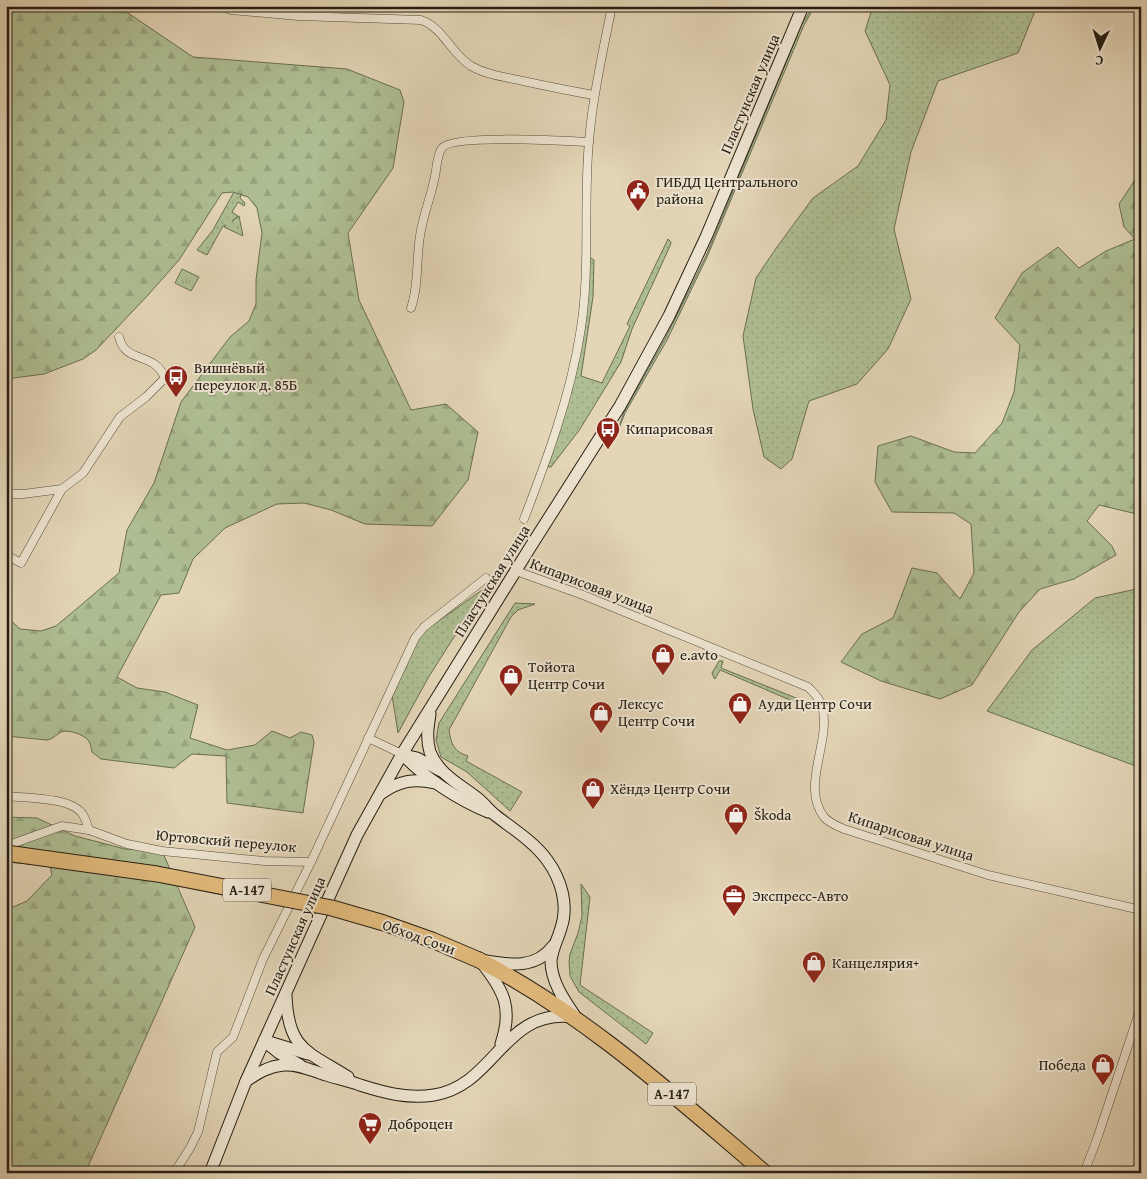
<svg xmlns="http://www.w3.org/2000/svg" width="1147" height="1179" viewBox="0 0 1147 1179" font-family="'Gentium Book Plus',serif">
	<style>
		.grass { fill: url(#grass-dots); stroke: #6a6e53 }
		.forest { fill: url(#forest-firs); stroke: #6a6e53 }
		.park { fill: url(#park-tufts); stroke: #6a6e53 }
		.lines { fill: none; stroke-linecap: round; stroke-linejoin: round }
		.street-casing { stroke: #554c3c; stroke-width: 9 }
		.secondary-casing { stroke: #261e14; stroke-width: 13 }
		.highway-casing { stroke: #261e14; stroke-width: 17 }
		.street { stroke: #ede4d0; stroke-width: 8 }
		.secondary { stroke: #ede4d0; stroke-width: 11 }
		.highway { stroke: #e2ba7b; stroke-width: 15 }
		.highway-bridge-casing { stroke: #261e14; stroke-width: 17; stroke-linecap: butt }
		.highway-bridge { stroke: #e2ba7b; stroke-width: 15 }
		.labels { text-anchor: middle; stroke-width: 4; stroke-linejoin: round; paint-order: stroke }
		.shield { fill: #ede4d0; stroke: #62594c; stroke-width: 1 }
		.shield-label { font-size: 14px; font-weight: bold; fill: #261e14 }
		.street-label { font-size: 15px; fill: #261e14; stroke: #ede4d0 }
		.poi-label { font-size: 15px; fill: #261e14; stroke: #ede4d0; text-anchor: start }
	</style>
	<defs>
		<pattern id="grass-dots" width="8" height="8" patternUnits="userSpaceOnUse" patternTransform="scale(1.25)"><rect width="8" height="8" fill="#aebe92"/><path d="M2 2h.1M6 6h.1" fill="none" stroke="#96a37d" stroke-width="1.8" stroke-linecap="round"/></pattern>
		<pattern id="forest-firs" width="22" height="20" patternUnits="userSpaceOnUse" patternTransform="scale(1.25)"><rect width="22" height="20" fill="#aebe92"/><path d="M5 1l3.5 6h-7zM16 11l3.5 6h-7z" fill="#96a37d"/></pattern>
		<pattern id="park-tufts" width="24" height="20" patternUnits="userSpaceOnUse" patternTransform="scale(1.25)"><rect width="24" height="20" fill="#aebe92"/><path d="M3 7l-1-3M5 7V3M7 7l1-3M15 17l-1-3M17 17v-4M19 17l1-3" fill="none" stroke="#96a37d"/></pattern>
	</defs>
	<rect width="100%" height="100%" fill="#e3d5b6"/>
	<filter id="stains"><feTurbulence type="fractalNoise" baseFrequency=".004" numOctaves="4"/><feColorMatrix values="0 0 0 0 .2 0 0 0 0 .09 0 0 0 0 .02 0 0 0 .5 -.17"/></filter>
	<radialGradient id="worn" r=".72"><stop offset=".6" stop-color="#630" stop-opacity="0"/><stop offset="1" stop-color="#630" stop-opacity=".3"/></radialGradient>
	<g class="grass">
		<polygon points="813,6 815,6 804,25 707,257 667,340 625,413 615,438 624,412 665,339 706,256 802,24"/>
		<polygon points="873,6 1037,6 1018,53 938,81 911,152 894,229 911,299 888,349 857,384 809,401 792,459 781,469 764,457 753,409 743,336 756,278 777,247 813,198 858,166 886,120 890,85 865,31"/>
		<polygon points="242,189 240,198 245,203 244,206 238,202 232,212 238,216 232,221 239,216 243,236 224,227 226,225 223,226 207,255 197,250 213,230 235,190"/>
		<polygon points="668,239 671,242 670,246 632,329 621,362 580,429 551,467 549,467 548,466 569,399 589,260 591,258 594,260 593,297 581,376 602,383 630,326 627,324"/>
		<polygon points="485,588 428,678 398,733 392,695 418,638 430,627"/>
		<polygon points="1141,588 1141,768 987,711 1032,650 1095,598"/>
		<path d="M 515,603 L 535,604 L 518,610 L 511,617 L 449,730 C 451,744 454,752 468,756 L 466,761 L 522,792 L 510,811 L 467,772 L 441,757 L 436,740 L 439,723 Z"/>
		<polygon points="719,661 723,661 721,668 806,702 806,705 804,706 720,670 715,679 714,678 712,673"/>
		<polygon points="581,884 590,897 580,985 653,1033 646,1044 579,992 570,976 569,961 570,954 578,933 582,916"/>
	</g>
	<g class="forest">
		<path d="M 6,6 L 80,6 L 85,10 L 128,13 L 193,57 L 347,69 L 400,90 L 404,102 L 393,168 L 348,233 L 359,300 L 411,410 L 446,404 L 478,432 L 468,480 L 432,526 L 365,524 L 331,510 L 304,503 L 277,504 L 225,528 L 193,559 L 179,593 L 161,595 L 117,677 L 137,688 L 165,692 L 198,705 L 190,738 L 227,750 L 255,745 L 272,731 L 290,738 L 301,732 L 312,735 L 314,742 L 303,813 L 227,803 L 226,756 L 192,754 L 174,768 L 101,759 L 92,752 C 91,748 91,744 88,740 C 84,735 69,729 61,732 C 56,735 53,739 47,740 L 6,736 L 6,616 L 20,629 L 41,631 L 56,626 L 119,573 L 127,530 L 154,483 L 181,402 L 230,337 L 249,321 L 256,304 L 256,280 L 262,233 L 257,208 L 248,197 L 233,192 L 222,193 L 179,260 L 149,294 L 96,350 L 83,359 L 44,374 L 6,379 Z"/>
		<polygon points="1141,171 1141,515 1099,505 1087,521 1112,546 1116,555 1074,579 1040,589 1019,612 972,685 940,699 881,681 841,662 862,634 893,618 912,568 937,573 960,599 974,573 971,524 954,513 892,512 875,482 878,446 911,436 954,452 975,453 1002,423 1014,392 1020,345 995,318 1022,273 1058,247 1079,268 1106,251 1135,239 1124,227 1119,204"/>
		<polygon points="6,817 37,818 75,836 125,849 162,851 195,927 85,1173 6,1173 6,910 27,901 52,875 50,866 6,862"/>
	</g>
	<polygon class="park" points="182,269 199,277 191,291 175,283"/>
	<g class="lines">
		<g class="street-casing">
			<g id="street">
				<path d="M 219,6 L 231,10 L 298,16 L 421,20 C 444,28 451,54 471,66 C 487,75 505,77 523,81 C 546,86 570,91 594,95"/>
				<path d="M 411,308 C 419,285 416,260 420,236 C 423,213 433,193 436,170 C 437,163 438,153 442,148 C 452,134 567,141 589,142"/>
				<path d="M 6,491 L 12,494 L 23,494 L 62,489 L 83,473 L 120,417 L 146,397 L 165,378 C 153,350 126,365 119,337"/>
				<path d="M 524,519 C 547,459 570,397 580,334 C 591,270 583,205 589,141 C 593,95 603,51 612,6"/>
				<polyline points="6,555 21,563 62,489"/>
				<path d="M 516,571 L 583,595 L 808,687 C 813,692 820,698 822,706 C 832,741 800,786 824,817 C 829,823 837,826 844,829 L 988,875 L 1141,910"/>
				<polyline points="368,738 402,754"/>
				<path d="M 6,796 C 25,798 73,797 83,815 C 86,819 87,825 89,830 L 127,844 L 162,851 L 264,861 L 311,862"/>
				<polyline points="6,846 62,826 89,830"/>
				<polyline points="174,1173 190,1148 198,1132 217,1052 233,1037 263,959 311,862 415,638 424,627 486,578"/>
				<polyline points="1084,1173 1097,1139 1141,1007"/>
			</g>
		</g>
		<g class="secondary-casing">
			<g id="secondary">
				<path d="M 430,714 C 428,727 426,739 430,752 C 438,773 459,784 476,797 C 483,802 488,809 495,815 C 513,829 534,842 547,860 C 561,879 569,905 561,928 C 558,939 552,949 551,961 C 551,981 564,1000 575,1016"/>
				<path d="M 402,754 C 425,778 457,799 488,812"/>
				<polyline points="404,755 417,758 441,771"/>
				<path d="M 382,793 C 399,781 414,778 435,783"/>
				<path d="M 486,961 C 510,965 536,969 553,946"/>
				<path d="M 482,963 C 504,991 513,1008 501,1044"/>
				<path d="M 286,995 C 288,1050 307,1051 348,1077"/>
				<polyline points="264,1041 279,1053 300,1065"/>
				<polyline points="269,1042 308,1054"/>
				<path d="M 246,1081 C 258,1073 269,1066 284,1065 C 297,1064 308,1069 320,1073 C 333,1078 347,1080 360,1085 C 385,1093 408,1099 434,1095 C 496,1085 503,1008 574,1017"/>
				<polyline points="210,1173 246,1081 357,835 402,754 531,546 620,406 669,316 706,237 803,6"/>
			</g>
		</g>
		<g class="highway-casing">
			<path id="highway" d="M 479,960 C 587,1016 673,1095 765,1173"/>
		</g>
		<use href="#street" class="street"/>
		<use href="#secondary" class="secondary"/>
		<use href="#highway" class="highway"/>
		<g class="highway-bridge-casing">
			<polyline id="highway-bridge" points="6,853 157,874 332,908 384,923 432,940 479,960"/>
		</g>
		<use href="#highway-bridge" class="highway-bridge"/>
	</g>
	<defs>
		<g id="civic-pin" transform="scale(1.25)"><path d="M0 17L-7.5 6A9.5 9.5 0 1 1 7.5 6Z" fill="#8f2418" stroke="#ede4d0"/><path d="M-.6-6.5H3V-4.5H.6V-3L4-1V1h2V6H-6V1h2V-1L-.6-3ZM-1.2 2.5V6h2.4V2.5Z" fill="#fff"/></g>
		<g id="bus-pin" transform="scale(1.25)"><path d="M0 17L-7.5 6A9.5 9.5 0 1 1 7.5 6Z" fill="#8f2418" stroke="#ede4d0"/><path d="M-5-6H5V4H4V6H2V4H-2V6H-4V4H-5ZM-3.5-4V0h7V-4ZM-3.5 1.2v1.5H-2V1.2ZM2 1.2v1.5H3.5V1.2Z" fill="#fff"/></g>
		<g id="shop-pin" transform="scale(1.25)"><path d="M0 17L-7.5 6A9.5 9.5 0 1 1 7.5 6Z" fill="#8f2418" stroke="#ede4d0"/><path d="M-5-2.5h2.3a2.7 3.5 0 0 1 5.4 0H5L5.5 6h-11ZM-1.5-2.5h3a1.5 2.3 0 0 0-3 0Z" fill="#fff"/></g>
		<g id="office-pin" transform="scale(1.25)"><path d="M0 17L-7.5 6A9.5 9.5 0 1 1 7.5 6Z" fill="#8f2418" stroke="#ede4d0"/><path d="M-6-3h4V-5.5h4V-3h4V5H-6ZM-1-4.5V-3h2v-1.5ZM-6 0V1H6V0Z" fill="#fff"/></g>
		<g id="supermarket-pin" transform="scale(1.25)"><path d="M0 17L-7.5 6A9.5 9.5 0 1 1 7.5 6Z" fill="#8f2418" stroke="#ede4d0"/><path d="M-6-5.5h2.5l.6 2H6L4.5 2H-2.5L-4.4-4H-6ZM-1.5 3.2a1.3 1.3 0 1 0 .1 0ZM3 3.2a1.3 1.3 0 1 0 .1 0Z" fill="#fff"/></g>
	</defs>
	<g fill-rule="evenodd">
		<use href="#civic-pin" x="638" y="191"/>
		<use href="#bus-pin" x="176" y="377"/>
		<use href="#bus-pin" x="608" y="429"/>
		<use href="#shop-pin" x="663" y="655"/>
		<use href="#shop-pin" x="511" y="676"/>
		<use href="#shop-pin" x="740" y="704"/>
		<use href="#shop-pin" x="601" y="713"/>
		<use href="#shop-pin" x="593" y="789"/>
		<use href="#shop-pin" x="736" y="815"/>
		<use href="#office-pin" x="734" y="896"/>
		<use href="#shop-pin" x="814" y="963"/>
		<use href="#shop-pin" x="1103" y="1065"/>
		<use href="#supermarket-pin" x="370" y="1124"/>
	</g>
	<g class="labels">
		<g class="shield">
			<rect x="223" y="878.5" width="48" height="23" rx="4"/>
			<rect x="648" y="1082.5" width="48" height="23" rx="4"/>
		</g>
		<g class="shield-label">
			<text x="247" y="895">А-147</text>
			<text x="672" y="1099">А-147</text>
		</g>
		<g class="street-label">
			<text transform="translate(750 94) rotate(-67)" y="5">Пластунская улица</text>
			<text transform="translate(492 581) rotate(-58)" y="5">Пластунская улица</text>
			<text transform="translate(592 586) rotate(21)" y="5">Кипарисовая улица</text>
			<text transform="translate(911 836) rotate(18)" y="5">Кипарисовая улица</text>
			<text transform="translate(226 841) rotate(5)" y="5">Юртовский переулок</text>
			<text transform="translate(295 936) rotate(-66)" y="5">Пластунская улица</text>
			<text transform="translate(419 937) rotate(20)" y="5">Обход Сочи</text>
		</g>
		<g class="poi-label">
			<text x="656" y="187">ГИБДД Центрального<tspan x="656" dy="17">района</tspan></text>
			<text x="194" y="373">Вишнёвый<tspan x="194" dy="17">переулок д. 85Б</tspan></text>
			<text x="626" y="434">Кипарисовая</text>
			<text x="680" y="660">e.avto</text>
			<text x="528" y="672">Тойота<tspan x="528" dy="17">Центр Сочи</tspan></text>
			<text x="618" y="709">Лексус<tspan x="618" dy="17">Центр Сочи</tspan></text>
			<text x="758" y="709">Ауди Центр Сочи</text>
			<text x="610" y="794">Хёндэ Центр Сочи</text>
			<text x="754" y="820">Škoda</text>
			<text x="752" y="901">Экспресс-Авто</text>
			<text x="832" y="968">Канцелярия+</text>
			<text x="1086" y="1070" text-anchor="end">Победа</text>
			<text x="388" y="1129">Доброцен</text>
		</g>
	</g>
	<rect width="1147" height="1179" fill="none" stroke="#e3d5b6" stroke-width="25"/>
	<rect x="8" y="8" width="1132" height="1164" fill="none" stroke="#261e14" stroke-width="2.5"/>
	<rect x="12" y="12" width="1122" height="1154" fill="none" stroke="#261e14"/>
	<g transform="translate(1100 48) rotate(184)" stroke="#ede4d0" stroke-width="4" paint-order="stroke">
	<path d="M0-4L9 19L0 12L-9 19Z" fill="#261e14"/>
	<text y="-8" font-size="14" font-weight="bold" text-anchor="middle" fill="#261e14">С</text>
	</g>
	<rect width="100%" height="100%" filter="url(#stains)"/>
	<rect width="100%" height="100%" fill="url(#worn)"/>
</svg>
